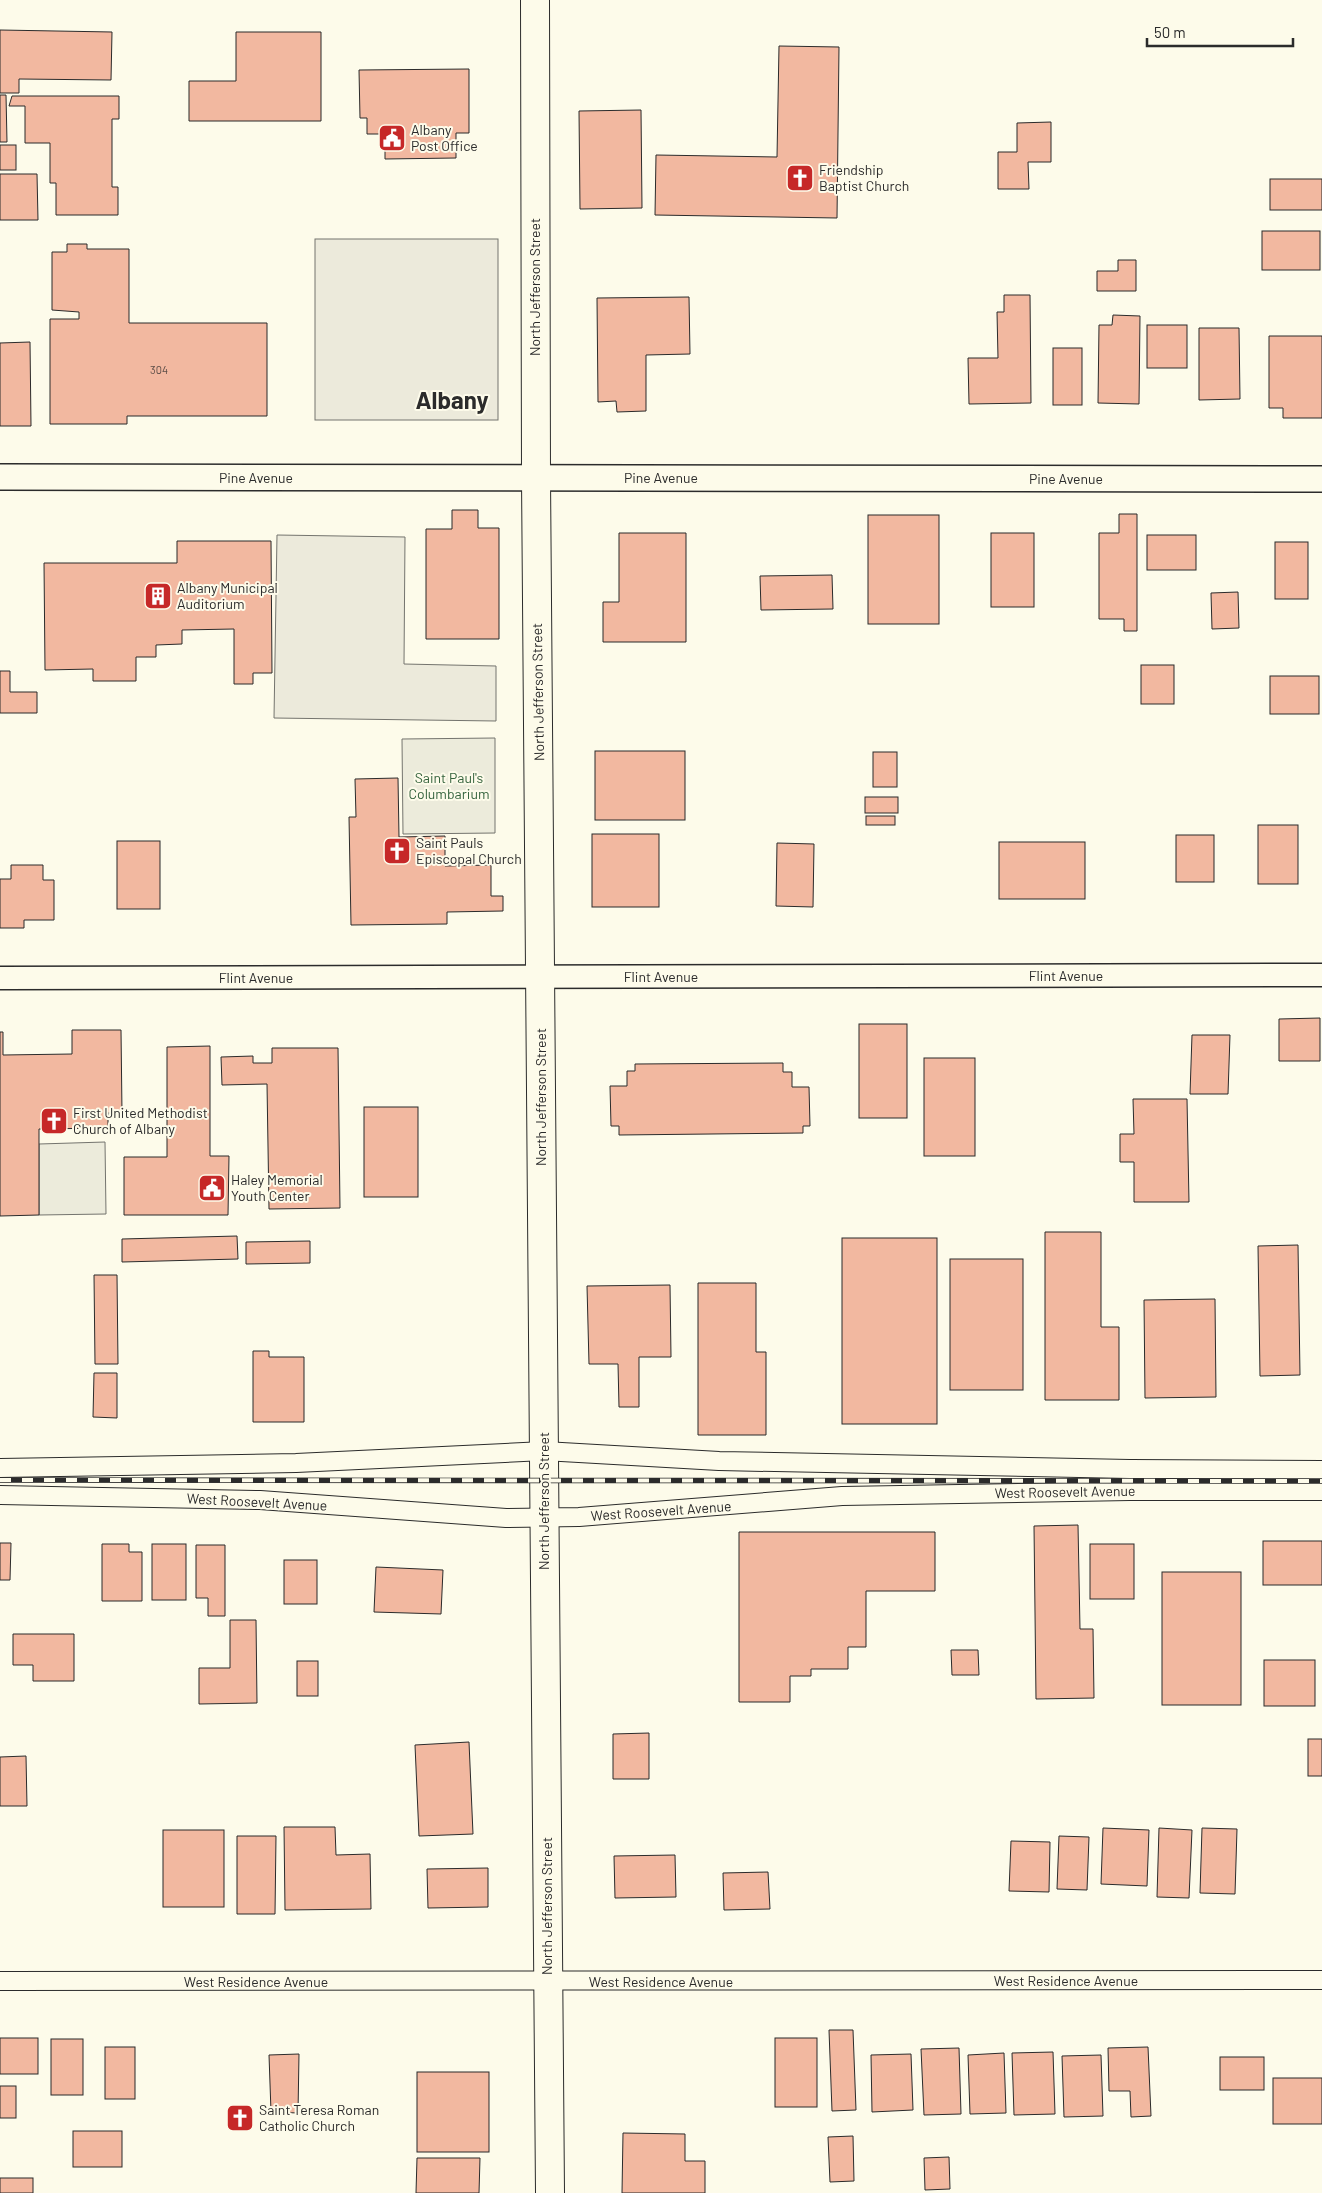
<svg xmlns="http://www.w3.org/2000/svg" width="1322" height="2193" viewBox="0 0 1322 2193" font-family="Barlow,sans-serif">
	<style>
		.green { fill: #ecebdb; stroke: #74746e }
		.parking { fill: #eceadb; stroke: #74746e }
		.building { fill: #f2b8a0; stroke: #2b2b2b }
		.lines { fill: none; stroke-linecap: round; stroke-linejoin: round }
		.minor-casing { stroke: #2b2b2b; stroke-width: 20 }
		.tertiary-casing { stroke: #2b2b2b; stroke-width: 25 }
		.secondary-casing { stroke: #2b2b2b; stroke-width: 28 }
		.primary-casing { stroke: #2b2b2b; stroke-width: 30 }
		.minor { stroke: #fdfbea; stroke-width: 18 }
		.tertiary { stroke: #fdfbea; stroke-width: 22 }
		.secondary { stroke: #fdfbea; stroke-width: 25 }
		.primary { stroke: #fdfbea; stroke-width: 28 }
		.rail-casing { stroke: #2b2b2b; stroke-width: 5.5 }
		.rail { stroke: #fdfbea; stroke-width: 4; stroke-dasharray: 11; stroke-linecap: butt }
		.labels { text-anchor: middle; stroke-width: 4; stroke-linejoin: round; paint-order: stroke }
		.number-label { font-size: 11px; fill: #5d4e48 }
		.poi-label { font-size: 14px; fill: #2b2b2b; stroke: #fdfbea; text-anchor: start }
		.street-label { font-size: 14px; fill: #2b2b2b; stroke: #fdfbea }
		.park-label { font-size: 14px; fill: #34623c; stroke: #fdfbea }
		.town-label { font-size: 24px; font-weight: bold; fill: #2b2b2b; stroke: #fdfbea }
	</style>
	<rect width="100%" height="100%" fill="#fdfbea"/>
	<g class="green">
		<polygon points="495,738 495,833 403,834 402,739"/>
		<polygon points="105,1142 106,1214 39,1215 39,1144"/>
	</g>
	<g class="parking">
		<rect x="315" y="239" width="183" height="181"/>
		<polygon points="277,535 405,537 404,664 496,666 496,721 274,718"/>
	</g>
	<g class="building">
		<polygon points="0,30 112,32 111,80 19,79 19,93 0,93"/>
		<polygon points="236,32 321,32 321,121 189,121 189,81 236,81"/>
		<polygon points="779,46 839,47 837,218 655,215 656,155 777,157"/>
		<polygon points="469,69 469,133 456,133 456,158 385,159 385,134 367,134 367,118 360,118 359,70"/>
		<polygon points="0,95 6,95 7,142 0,142"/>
		<polygon points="12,96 119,96 119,119 112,119 112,187 118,187 118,215 56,215 56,183 50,183 50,143 25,143 25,106 9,106"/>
		<polygon points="641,110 642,208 580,209 579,111"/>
		<polygon points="1051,122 1051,162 1028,162 1029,189 998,189 998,152 1017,152 1017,123"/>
		<rect x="0" y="145" width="16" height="25"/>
		<polygon points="0,174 37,174 38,220 0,220"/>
		<rect x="1270" y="179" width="52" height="31"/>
		<rect x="1262" y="231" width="58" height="39"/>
		<polygon points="67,244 87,244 87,249 129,249 129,323 267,323 267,416 127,416 127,424 50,424 50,319 79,319 79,312 52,310 52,252 67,252"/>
		<polygon points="1118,260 1136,260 1136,291 1097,291 1097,271 1118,271"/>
		<polygon points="1004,295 1030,295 1031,403 969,404 968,358 998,358 997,312 1004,312"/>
		<polygon points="689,297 690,354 646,355 646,411 617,412 616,401 598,402 597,298"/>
		<polygon points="1113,315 1140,316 1139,404 1098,403 1099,325 1112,325"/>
		<rect x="1147" y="325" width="40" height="43"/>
		<polygon points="1199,328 1239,328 1240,399 1199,400"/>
		<polygon points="1269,336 1322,336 1322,418 1283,418 1283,408 1269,408"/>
		<polygon points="30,342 31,426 0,426 0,343"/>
		<rect x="1053" y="348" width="29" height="57"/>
		<polygon points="452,510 478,510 478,528 499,528 499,639 426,639 426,529 452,529"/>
		<polygon points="1119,514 1137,514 1137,631 1124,631 1124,619 1099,619 1099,533 1119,533"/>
		<rect x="868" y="515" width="71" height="109"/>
		<polygon points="619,533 686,533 686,642 603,642 603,602 619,602"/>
		<rect x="991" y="533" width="43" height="74"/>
		<rect x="1147" y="535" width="49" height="35"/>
		<polygon points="177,541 271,541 272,673 253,673 253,684 234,684 234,629 182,630 182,644 156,645 156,657 136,657 136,681 93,681 93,669 45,670 44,563 177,563"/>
		<rect x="1275" y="542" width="33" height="57"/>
		<polygon points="832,575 833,609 761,610 760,576"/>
		<polygon points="1238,592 1239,628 1212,629 1211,593"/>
		<rect x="1141" y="665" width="33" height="39"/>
		<polygon points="0,671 10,671 10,692 37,692 37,713 0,713"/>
		<rect x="1270" y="676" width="49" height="38"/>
		<rect x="595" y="751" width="90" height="69"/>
		<rect x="873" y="752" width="24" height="35"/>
		<polygon points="398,778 399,837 445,836 445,866 491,865 491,896 503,896 503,911 447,912 447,924 351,925 349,817 356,817 355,779"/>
		<rect x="865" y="797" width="33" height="16"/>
		<rect x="866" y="816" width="29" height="9"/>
		<rect x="1258" y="825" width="40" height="59"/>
		<rect x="592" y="834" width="67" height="73"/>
		<rect x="1176" y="835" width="38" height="47"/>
		<rect x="117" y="841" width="43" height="68"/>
		<rect x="999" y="842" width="86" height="57"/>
		<polygon points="777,843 814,844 813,907 776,906"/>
		<polygon points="11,865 43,865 43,880 54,880 54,920 24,920 24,928 0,928 0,879 11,879"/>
		<polygon points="1320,1018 1320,1061 1279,1061 1279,1019"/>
		<rect x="859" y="1024" width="48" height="94"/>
		<polygon points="72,1030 121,1030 122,1113 108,1113 108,1128 39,1129 39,1215 0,1216 0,1032 3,1032 3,1055 72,1054"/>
		<polygon points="1192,1035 1230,1035 1228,1094 1190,1094"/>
		<polygon points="210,1046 210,1156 229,1156 228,1215 124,1215 124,1157 167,1157 167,1047"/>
		<polygon points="272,1048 338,1048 340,1208 269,1209 267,1084 222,1085 221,1057 253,1056 253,1063 272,1063"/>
		<rect x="924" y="1058" width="51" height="98"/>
		<polygon points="783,1063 783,1072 792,1072 792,1087 809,1087 810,1126 803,1126 803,1133 619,1135 619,1126 611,1126 610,1086 627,1086 627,1071 635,1071 635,1064"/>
		<polygon points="1133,1099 1187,1099 1189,1202 1134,1202 1134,1162 1120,1162 1120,1134 1134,1134"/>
		<rect x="364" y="1107" width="54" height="90"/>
		<polygon points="1045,1232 1101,1232 1101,1327 1119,1327 1119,1400 1045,1400"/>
		<polygon points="237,1236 238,1259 122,1262 122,1239"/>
		<rect x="842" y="1238" width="95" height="186"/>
		<polygon points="310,1241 310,1263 246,1264 246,1242"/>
		<polygon points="1298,1245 1300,1375 1260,1376 1258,1246"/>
		<rect x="950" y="1259" width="73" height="131"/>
		<polygon points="94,1275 117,1275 118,1364 95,1364"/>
		<polygon points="698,1283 756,1283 756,1352 766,1352 766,1435 698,1435"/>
		<polygon points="670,1285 671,1357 639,1357 639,1407 619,1407 618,1364 589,1364 587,1286"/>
		<polygon points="1215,1299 1216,1397 1145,1398 1144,1300"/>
		<polygon points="253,1351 269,1351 269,1357 304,1357 304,1422 253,1422"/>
		<polygon points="94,1373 117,1373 117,1418 93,1417"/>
		<polygon points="1078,1525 1080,1629 1093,1629 1094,1698 1036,1699 1034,1526"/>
		<polygon points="739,1532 935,1532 935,1591 866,1591 866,1647 848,1647 848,1669 811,1669 811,1676 790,1676 790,1702 739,1702"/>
		<rect x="1263" y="1541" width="59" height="44"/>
		<polygon points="0,1543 11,1543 10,1580 0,1580"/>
		<polygon points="102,1544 129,1544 129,1552 142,1552 142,1601 102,1601"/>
		<rect x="152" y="1544" width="34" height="56"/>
		<rect x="1090" y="1544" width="44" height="55"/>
		<polygon points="196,1545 225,1545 225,1616 208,1616 208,1598 196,1598"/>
		<rect x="284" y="1560" width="33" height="44"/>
		<polygon points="376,1567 443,1570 441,1614 374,1612"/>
		<rect x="1162" y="1572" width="79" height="133"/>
		<polygon points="230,1620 256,1620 257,1703 199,1704 199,1668 230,1668"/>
		<polygon points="13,1634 74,1634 74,1681 33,1681 33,1665 13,1665"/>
		<polygon points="951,1650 978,1650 979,1675 952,1675"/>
		<rect x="1264" y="1660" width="51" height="46"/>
		<rect x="297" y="1661" width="21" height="35"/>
		<polygon points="649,1733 649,1779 613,1779 613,1734"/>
		<rect x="1308" y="1739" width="14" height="37"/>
		<polygon points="469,1742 473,1834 419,1836 415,1745"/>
		<polygon points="26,1756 27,1806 0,1806 0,1757"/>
		<polygon points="284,1827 335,1827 336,1855 370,1854 371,1909 285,1910"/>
		<polygon points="1103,1828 1149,1830 1147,1886 1101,1884"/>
		<polygon points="1159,1828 1192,1830 1189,1898 1157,1897"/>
		<polygon points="1202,1828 1237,1829 1235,1894 1200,1893"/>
		<rect x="163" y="1830" width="61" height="77"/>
		<polygon points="237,1836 276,1836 275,1914 237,1914"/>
		<polygon points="1059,1836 1089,1837 1087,1890 1057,1889"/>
		<polygon points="1011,1841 1050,1842 1049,1892 1009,1891"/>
		<polygon points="675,1855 676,1897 615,1898 614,1856"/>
		<polygon points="488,1868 488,1907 428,1908 427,1869"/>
		<polygon points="768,1872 770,1909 724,1910 723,1873"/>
		<polygon points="829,2030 853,2030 856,2110 832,2111"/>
		<rect x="0" y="2038" width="38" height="36"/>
		<rect x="775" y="2038" width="42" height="69"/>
		<rect x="51" y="2039" width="32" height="56"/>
		<rect x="105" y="2047" width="30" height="52"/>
		<polygon points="1148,2047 1151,2116 1131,2117 1130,2091 1109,2091 1108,2048"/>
		<polygon points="959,2048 961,2114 924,2115 921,2049"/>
		<polygon points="1053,2052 1055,2114 1014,2115 1012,2053"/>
		<polygon points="1004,2053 1006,2113 970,2114 968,2055"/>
		<polygon points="299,2054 298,2113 271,2112 269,2055"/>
		<polygon points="911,2054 913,2110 872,2112 871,2055"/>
		<polygon points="1101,2055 1103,2116 1064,2117 1062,2056"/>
		<rect x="1220" y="2057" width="44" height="33"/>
		<rect x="417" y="2072" width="72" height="80"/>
		<rect x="1273" y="2078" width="49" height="46"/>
		<rect x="0" y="2086" width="16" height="32"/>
		<rect x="73" y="2131" width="49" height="36"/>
		<polygon points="623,2133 685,2134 685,2161 705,2161 705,2193 622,2193"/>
		<polygon points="853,2136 854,2181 830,2182 828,2137"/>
		<polygon points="949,2157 950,2189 925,2190 924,2158"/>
		<polygon points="417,2158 480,2158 479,2193 416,2193"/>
		<rect x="0" y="2178" width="33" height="15"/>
	</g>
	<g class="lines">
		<g class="minor-casing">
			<g id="minor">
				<polyline points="0,1468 296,1463 544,1451 719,1461 1130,1469 1322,1470"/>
				<polyline points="0,1495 260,1500 506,1518 579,1517 842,1496 1130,1491 1322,1491"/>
				<polyline points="0,1981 1322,1980"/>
			</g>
		</g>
		<g class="tertiary-casing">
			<polyline id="tertiary" points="0,978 1322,975"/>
		</g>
		<g class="secondary-casing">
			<polyline id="secondary" points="0,477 1322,479"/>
		</g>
		<g class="primary-casing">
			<polyline id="primary" points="535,0 536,478 550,2193"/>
		</g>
		<use href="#minor" class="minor"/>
		<use href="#tertiary" class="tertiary"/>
		<use href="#secondary" class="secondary"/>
		<use href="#primary" class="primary"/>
		<g class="rail-casing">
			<polyline id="rail" points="0,1480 1322,1481"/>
		</g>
		<use href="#rail" class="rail"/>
	</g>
	<defs>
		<g id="civic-square" transform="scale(1.4375)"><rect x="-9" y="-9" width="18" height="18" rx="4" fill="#c62828" stroke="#fdfbea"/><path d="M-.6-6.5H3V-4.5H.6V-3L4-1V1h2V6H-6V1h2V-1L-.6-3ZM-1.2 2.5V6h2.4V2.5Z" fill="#fff"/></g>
		<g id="church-square" transform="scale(1.4375)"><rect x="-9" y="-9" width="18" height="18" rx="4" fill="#c62828" stroke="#fdfbea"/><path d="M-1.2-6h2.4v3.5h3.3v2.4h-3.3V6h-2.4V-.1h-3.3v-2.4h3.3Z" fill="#fff"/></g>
		<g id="building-square" transform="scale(1.4375)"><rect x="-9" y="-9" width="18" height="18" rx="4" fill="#c62828" stroke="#fdfbea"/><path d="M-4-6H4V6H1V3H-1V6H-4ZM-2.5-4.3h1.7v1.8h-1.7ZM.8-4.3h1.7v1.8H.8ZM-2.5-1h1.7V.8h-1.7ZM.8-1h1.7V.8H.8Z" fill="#fff"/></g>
	</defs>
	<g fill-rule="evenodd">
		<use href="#civic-square" x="392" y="138"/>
		<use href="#church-square" x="800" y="178"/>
		<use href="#building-square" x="158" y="596"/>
		<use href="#church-square" x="397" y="851"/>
		<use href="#church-square" x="54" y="1121"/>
		<use href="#civic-square" x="212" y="1188"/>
		<use href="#church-square" x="240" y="2118"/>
	</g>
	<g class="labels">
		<g class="number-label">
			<text x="159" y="374">304</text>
		</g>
		<g class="poi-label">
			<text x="411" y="135">Albany<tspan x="411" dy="16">Post Office</tspan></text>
			<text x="819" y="175">Friendship<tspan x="819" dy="16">Baptist Church</tspan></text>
			<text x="177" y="593">Albany Municipal<tspan x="177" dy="16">Auditorium</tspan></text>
			<text x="416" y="848">Saint Pauls<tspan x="416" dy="16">Episcopal Church</tspan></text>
			<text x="73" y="1118">First United Methodist<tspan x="73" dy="16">Church of Albany</tspan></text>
			<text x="231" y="1185">Haley Memorial<tspan x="231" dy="16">Youth Center</tspan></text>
			<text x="259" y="2115">Saint Teresa Roman<tspan x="259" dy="16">Catholic Church</tspan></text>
		</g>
		<g class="street-label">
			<text transform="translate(535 287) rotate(-90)" y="5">North Jefferson Street</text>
			<text x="256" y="483">Pine Avenue</text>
			<text x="661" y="483">Pine Avenue</text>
			<text x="1066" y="484">Pine Avenue</text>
			<text transform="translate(538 692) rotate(-91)" y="5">North Jefferson Street</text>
			<text x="1066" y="981">Flint Avenue</text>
			<text x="661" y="982">Flint Avenue</text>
			<text x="256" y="983">Flint Avenue</text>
			<text transform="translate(541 1097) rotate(-90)" y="5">North Jefferson Street</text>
			<text transform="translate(1065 1492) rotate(-1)" y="5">West Roosevelt Avenue</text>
			<text transform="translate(544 1501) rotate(-90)" y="5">North Jefferson Street</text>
			<text transform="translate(257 1502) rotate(3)" y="5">West Roosevelt Avenue</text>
			<text transform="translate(661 1511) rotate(-4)" y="5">West Roosevelt Avenue</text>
			<text transform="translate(547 1906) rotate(-90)" y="5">North Jefferson Street</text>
			<text x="1066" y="1986">West Residence Avenue</text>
			<text x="256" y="1987">West Residence Avenue</text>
			<text x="661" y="1987">West Residence Avenue</text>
		</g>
		<g class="park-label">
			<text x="449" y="783">Saint Paul's<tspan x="449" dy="16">Columbarium</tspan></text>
		</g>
		<g class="town-label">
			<text x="452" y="409">Albany</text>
		</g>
	</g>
	<path d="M1147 38v8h146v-8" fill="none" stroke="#2b2b2b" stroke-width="2.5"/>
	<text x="1154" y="38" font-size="15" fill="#2b2b2b" stroke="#fdfbea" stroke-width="4" paint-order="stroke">50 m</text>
</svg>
